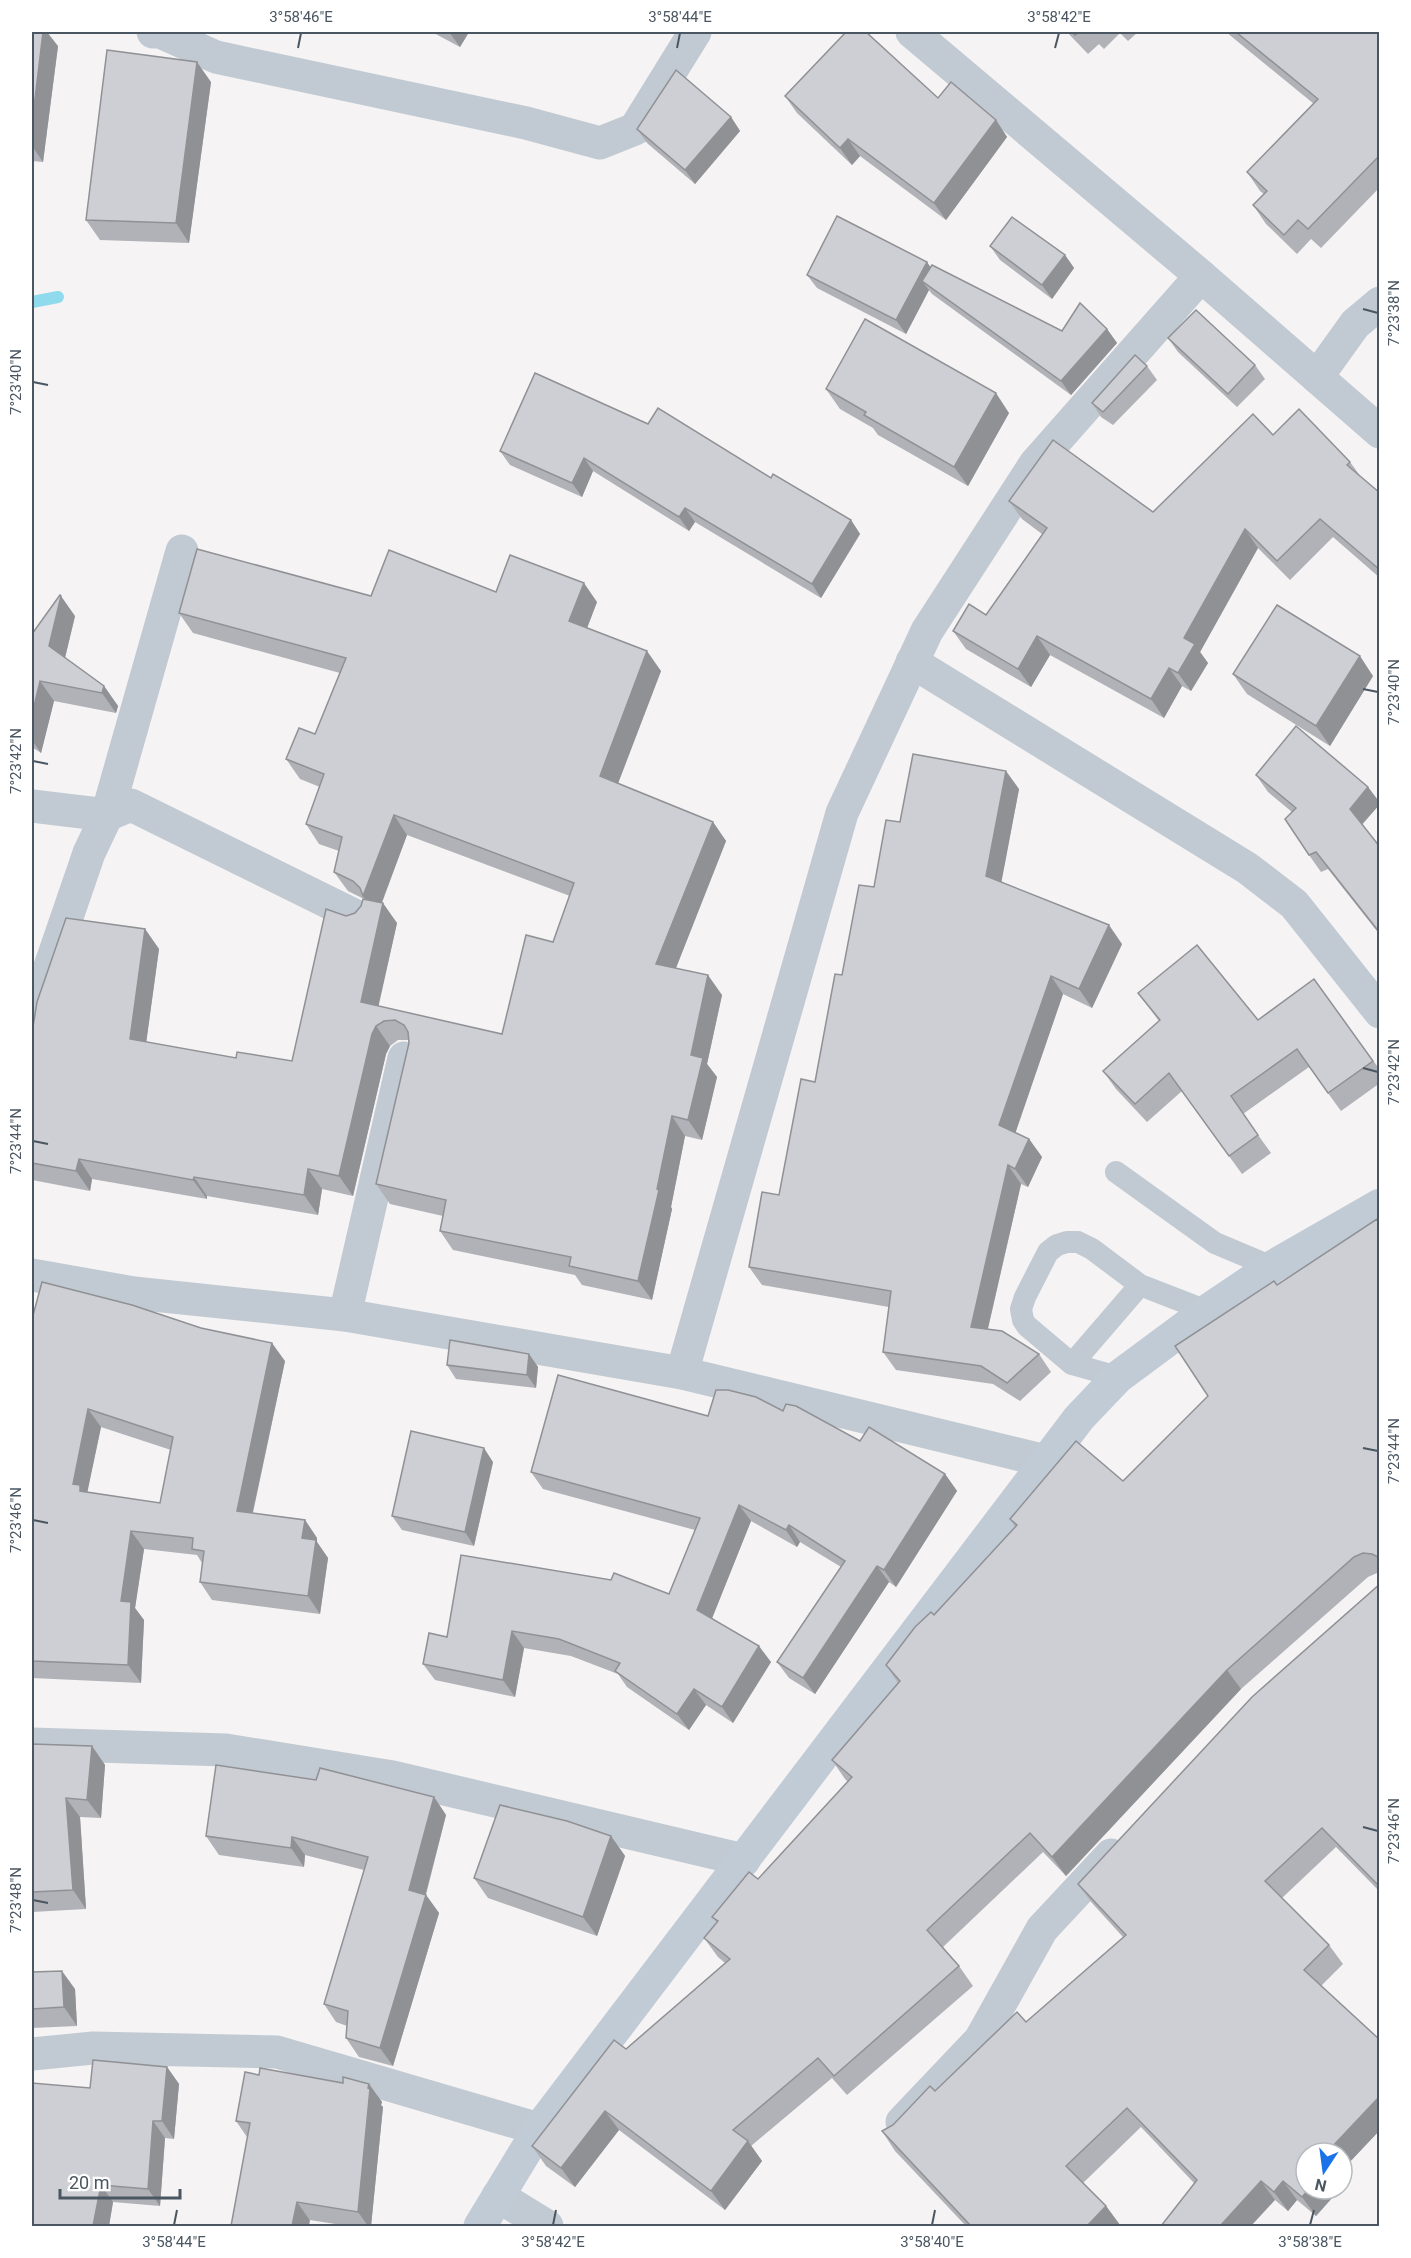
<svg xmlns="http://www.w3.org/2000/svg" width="1411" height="2258" viewBox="0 0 1411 2258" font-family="Roboto,sans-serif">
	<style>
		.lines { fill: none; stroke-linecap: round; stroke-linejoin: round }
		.stream { stroke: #90daee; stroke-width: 12 }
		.lane { stroke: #c1cad2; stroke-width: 22 }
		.street { stroke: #c1cad2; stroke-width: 33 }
		.secondary { stroke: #c1cbd6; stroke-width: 33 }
		.wall { fill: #b0b2b7; fill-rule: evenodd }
		.shaded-wall { fill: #909195 }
		.building { fill: #cdcfd5; stroke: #909195; stroke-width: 1.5; fill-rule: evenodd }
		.ticks { fill: none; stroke: #4a5661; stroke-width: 2 }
		.neatline { fill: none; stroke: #4a5661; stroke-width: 2 }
		.ticks-label { font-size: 15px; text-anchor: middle; fill: #4a5661 }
	</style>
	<rect width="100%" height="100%" fill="#f5f3f3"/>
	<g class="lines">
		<polyline class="stream" points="32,302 58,297"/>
		<g class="lane">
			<polyline points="1116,1172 1215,1243 1272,1267"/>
			<polyline points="1072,1364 1140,1285"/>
			<polyline points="1118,1377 1072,1364 1027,1326 1023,1320 1021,1309 1025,1297 1048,1252 1057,1245 1067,1242 1078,1242 1092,1249 1140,1285 1207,1311"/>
		</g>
		<g class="street">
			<polyline points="153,32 160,32 216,57 526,123 600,143 635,129 695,32"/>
			<polyline points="912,32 1201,276 1380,432"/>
			<polyline points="1317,377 1355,324 1380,303"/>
			<polyline points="912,662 1247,868 1294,904 1380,1012"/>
			<polyline points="32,806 107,815 131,805 358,917"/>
			<polyline points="32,1019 89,853 107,815 182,551"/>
			<polyline points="32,1275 134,1293 345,1315 682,1373 1046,1461"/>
			<polyline points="345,1315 404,1058"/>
			<polyline points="682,1373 842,813 927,631 1035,464 1201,276"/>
			<polyline points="32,1744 226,1750 393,1777 744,1860"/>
			<polyline points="32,2054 93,2048 277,2052 539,2129"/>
			<polyline points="902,2122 980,2040 1042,1929 1111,1855"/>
			<polyline points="498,2196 547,2226"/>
		</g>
		<polyline class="secondary" points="480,2226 539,2129 1079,1418 1118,1377 1207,1311 1272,1267 1380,1205"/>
	</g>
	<g class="wall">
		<polygon points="32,32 58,46 43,162 32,161"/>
		<polygon points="432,32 469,32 460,47"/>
		<polygon points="1067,32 1138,32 1128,41 1120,33 1104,49 1099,44 1088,54"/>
		<polygon points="1226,32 1380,32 1380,187 1321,248 1311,239 1297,254 1266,224 1253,205 1264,194 1260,191 1247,172 1314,104"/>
		<polygon points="211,82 189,243 100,240 86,220"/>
		<polygon points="785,96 938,98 996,120 1007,137 946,220 860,156 852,165 797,113"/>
		<polygon points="731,117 740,131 695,184 647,143 637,129"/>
		<polygon points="990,246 1065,255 1074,268 1052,299 1000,260"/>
		<polygon points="927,262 931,268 1062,331 1107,329 1117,343 1071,395 932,294 929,290 906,334 817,288 807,275"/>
		<polygon points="1168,338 1255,365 1265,379 1237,407 1178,352"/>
		<polygon points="1147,366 1157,380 1113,425 1101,417 1092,403"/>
		<polygon points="535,373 771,478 851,520 860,534 821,598 695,522 689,531 593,471 582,497 510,465 500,451"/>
		<polygon points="826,389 1009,413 968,486 878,435 873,428 840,409"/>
		<polygon points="1273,435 1350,462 1361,477 1380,493 1380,578 1333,537 1290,580 1258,548 1200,652 1208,663 1191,691 1182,686 1164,718 1050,655 1031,687 966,649 953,631 986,615 1042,534 1022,519 1009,501 1153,512"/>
		<path d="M 496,592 L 597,602 L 587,628 L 661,671 L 618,784 L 713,822 L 726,841 L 676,968 L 722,995 L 707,1064 L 717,1077 L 702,1140 L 685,1136 L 671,1207 L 672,1209 L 652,1300 L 582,1285 L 575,1275 L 453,1250 L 440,1231 L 443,1216 L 390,1204 L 376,1184 L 409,1043 L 408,1040 L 398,1040 L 390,1046 L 386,1054 L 353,1196 L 322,1189 L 318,1215 L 207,1196 L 207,1199 L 92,1179 L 90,1191 L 32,1180 L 32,1033 L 145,929 L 159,949 L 146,1042 L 236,1058 L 292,1061 L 346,916 L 355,913 L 361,906 L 364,899 L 348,891 L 334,872 L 339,851 L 319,844 L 306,824 L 320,787 L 300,779 L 286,759 L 315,734 L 340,673 L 193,633 L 179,613 L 371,596 ZM 407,835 L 570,896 L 553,942 L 502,1034 L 378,1006 L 397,923 L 381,903 Z"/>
		<polygon points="75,616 65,658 104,686 118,706 116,713 54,701 41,753 32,747 32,634"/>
		<polygon points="1233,674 1373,676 1330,746 1247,694"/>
		<polygon points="1256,775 1368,787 1380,803 1380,804 1362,825 1380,847 1380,935 1328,869 1321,872 1309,855 1292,812 1268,792"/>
		<polygon points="1019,789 1001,882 1122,944 1092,1008 1063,994 1015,1133 1029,1139 1042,1157 1028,1187 1021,1184 988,1329 1039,1354 1051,1372 1020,1401 993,1384 896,1370 883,1352 889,1307 762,1285 749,1267 779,1195 815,1082 842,975 874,887 900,822"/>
		<polygon points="1314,979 1380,1070 1380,1083 1341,1111 1309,1067 1243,1114 1271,1153 1242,1174 1182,1091 1147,1122 1116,1089 1103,1071 1159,1021 1138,993 1258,1020"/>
		<polygon points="1380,1222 1380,1573 1377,1573 1368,1577 1241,1689 1066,1876 1043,1852 943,1947 959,1966 973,1986 847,2095 832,2078 751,2146 762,2161 725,2210 619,2130 575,2187 546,2166 532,2146 626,2049 725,1963 718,1957 704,1938 717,1923 712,1917 758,1879 848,1782 845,1779 832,1760 898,1683 886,1665 1015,1527 1010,1519 1123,1481 1208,1396 1277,1285"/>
		<path d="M 32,1319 L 285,1361 L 253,1513 L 305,1520 L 317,1538 L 317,1542 L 328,1558 L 320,1614 L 212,1600 L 200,1582 L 202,1563 L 197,1555 L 144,1549 L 135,1608 L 144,1620 L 141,1683 L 32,1678 ZM 101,1427 L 171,1450 L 160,1503 L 87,1492 Z"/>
		<polygon points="529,1354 538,1367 536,1388 456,1379 447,1365"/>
		<polygon points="783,1411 945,1474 957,1491 896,1587 889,1582 815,1694 789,1678 777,1662 841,1567 800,1542 797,1547 751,1521 712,1618 771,1662 733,1723 706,1705 689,1730 627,1687 618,1674 571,1656 524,1648 515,1697 435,1680 423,1664 447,1637 669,1594 695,1530 543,1489 531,1472 708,1416"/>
		<polygon points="493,1462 474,1546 402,1530 392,1516"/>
		<polygon points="1380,1584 1380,1892 1336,1847 1282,1898 1329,1945 1343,1964 1321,1986 1380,2040 1380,2130 1345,2167 1351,2175 1306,2189 1340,2189 1316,2216 1297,2200 1288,2211 1275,2200 1194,2183 1141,2127 1083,2183 1106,2206 1120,2225 1119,2226 966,2226 895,2151 882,2131 893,2125 935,2091 1026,2022 1123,1937 1092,1903 1078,1884"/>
		<polygon points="32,1744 92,1746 105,1765 101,1818 80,1817 86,1909 32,1912"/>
		<polygon points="434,1797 446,1815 426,1895 439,1913 393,2066 359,2057 346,2038 347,2026 336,2022 324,2004 364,1870 305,1855 304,1867 219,1855 206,1836"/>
		<polygon points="611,1836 625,1856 597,1936 488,1898 474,1878"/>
		<polygon points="32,1972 75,1989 77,2026 32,2028"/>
		<polygon points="167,2067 179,2084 174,2139 165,2138 160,2206 113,2202 109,2226 32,2226 90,2088"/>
		<polygon points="259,2075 343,2083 369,2084 382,2102 381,2105 383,2107 371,2226 348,2226 310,2220 247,2137 236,2121"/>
	</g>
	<g class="shaded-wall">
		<polygon points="43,32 47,32 58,46 43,162 32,146 32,124"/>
		<polygon points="449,32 469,32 460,47"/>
		<polygon points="197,62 211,82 189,243 176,223"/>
		<polygon points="731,117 740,131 695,184 685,170"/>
		<polygon points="996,120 1007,137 946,220 934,203"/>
		<polygon points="848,139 860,156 852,165 840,148"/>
		<polygon points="1065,255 1074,268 1052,299 1042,285"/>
		<polygon points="927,262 936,276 922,281 929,290 906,334 896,320"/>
		<polygon points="1107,329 1117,343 1071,395 1061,381"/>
		<polygon points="996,393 1009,413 968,486 954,467"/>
		<polygon points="584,458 593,471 582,497 572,483"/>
		<polygon points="685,508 695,522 689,531 679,517"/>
		<polygon points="851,520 860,534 821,598 812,584"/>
		<polygon points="1245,529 1258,548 1200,652 1208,663 1191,691 1178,673 1184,638"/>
		<polygon points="584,583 597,602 582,641 569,621"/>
		<polygon points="61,596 75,616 63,666 49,646"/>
		<polygon points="1037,636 1050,655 1031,687 1018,669"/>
		<polygon points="647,651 661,671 613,796 600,776"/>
		<polygon points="1360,656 1373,676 1330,746 1316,726"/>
		<polygon points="1169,668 1182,686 1164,718 1151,699"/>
		<polygon points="40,681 54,701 41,753 32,740 32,715"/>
		<polygon points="104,686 118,706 116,713 102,693"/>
		<polygon points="1006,771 1019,789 999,895 986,876"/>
		<polygon points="1368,787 1380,803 1380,804 1361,825 1350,809"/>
		<polygon points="394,815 407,835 377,916 363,896"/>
		<polygon points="713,822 726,841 670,983 656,964"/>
		<polygon points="383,903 397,923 375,1022 361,1002"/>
		<polygon points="1109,925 1122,944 1092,1008 1079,989"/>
		<polygon points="145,929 159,949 144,1059 130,1039"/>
		<polygon points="708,975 722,995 707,1064 717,1077 702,1140 688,1120 691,1055"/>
		<polygon points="1051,976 1063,994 1012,1143 999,1125"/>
		<polygon points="376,1026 390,1046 386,1054 353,1196 339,1176 372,1034"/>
		<polygon points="672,1116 685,1136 671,1207 672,1209 652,1300 638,1281"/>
		<polygon points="1029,1139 1042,1157 1028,1187 1015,1169"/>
		<polygon points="79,1159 92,1179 90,1191 76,1171"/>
		<polygon points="1008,1165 1021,1184 984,1345 971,1327"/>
		<polygon points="308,1169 322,1189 318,1215 304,1195"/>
		<polygon points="194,1177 207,1196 207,1199 193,1180"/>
		<polygon points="272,1343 285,1361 249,1529 237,1511"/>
		<polygon points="529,1354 538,1367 536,1388 527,1375"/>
		<polygon points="88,1409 101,1427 87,1494 92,1509 73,1484"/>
		<polygon points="484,1448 493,1462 474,1546 465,1532"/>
		<polygon points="945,1474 957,1491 896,1587 884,1570"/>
		<polygon points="739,1505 751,1521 709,1626 697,1610"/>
		<polygon points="305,1520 317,1538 317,1542 328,1558 320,1614 308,1596 302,1538"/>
		<polygon points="789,1525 800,1542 797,1547 786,1530"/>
		<polygon points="131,1531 144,1549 135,1608 144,1620 141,1683 128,1665 121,1601"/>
		<polygon points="877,1566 889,1582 815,1694 803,1678"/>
		<polygon points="512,1631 524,1648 515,1697 503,1680"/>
		<polygon points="759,1646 771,1662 733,1723 722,1707"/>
		<polygon points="1227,1670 1241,1689 1066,1876 1052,1857"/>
		<polygon points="694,1689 706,1705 689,1730 677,1714"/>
		<polygon points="92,1746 105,1765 101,1818 87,1800"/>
		<polygon points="434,1797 446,1815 424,1900 426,1895 439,1913 393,2066 380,2048 409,1890"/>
		<polygon points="66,1798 80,1817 86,1909 73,1890"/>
		<polygon points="611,1836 625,1856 597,1936 583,1917"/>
		<polygon points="292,1837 305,1855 304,1867 291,1848"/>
		<polygon points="62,1971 75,1989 77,2026 64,2007"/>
		<polygon points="167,2067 179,2084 174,2139 162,2121"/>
		<polygon points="369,2084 382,2102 381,2105 383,2107 371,2226 368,2226 358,2212 368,2088"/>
		<polygon points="1380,2096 1380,2130 1345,2167 1351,2175 1342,2186 1342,2153 1332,2153 1330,2149"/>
		<polygon points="605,2111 619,2130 575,2187 561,2168"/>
		<polygon points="153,2121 165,2138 160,2206 148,2189"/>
		<polygon points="748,2141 762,2161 725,2210 711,2191"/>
		<polygon points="1261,2181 1275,2200 1251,2226 1220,2226"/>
		<polygon points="1283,2181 1297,2200 1288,2211 1274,2192"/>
		<polygon points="101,2185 113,2202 109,2226 93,2226"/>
		<polygon points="1309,2189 1340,2189 1316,2216 1302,2197"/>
		<polygon points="297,2202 310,2220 309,2226 292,2226"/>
		<polygon points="1106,2206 1120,2225 1119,2226 1087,2226"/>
	</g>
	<g class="building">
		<polygon points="32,32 43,32 32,124"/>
		<polygon points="846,32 866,32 938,98 951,82 996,120 934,203 848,139 840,148 785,96"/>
		<polygon points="1072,32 1079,32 1075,35"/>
		<polygon points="1236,32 1380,32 1380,155 1308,229 1298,220 1284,235 1253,205 1267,191 1247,172 1318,99"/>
		<polygon points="107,50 197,62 176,223 86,220"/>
		<polygon points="676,70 731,117 685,170 637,129"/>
		<polygon points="837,216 927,262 896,320 807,275"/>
		<polygon points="1012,217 1065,255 1042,285 990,246"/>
		<polygon points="932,265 1062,331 1080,303 1107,329 1061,381 922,281"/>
		<polygon points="1196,310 1255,365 1228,394 1168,338"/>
		<polygon points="865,319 996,393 954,467 864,415 866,412 826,389"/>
		<polygon points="1135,355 1147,366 1103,412 1092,403"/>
		<polygon points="535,373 648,424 658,408 771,478 773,474 851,520 812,584 685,508 679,517 584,458 572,483 500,451"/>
		<polygon points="1299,409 1350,462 1347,465 1380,493 1380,570 1320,519 1277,561 1245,529 1184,638 1195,644 1178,673 1169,668 1151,699 1037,636 1018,669 953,631 969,604 986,615 1047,528 1009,501 1053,440 1153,512 1253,414 1273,435"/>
		<polygon points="197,549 371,596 389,550 496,592 510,555 584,583 569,621 647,651 600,776 713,822 656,964 708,975 691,1055 703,1058 688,1120 672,1116 657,1189 659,1190 638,1281 569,1266 571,1257 440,1231 446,1200 376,1184 409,1043 408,1032 404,1025 395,1020 384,1021 376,1026 372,1034 339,1176 308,1169 304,1195 194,1177 193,1180 79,1159 76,1171 32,1163 32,1033 37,1002 66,918 145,929 130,1039 236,1058 237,1052 292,1061 326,909 346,916 355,913 361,906 363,899 383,903 361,1002 502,1034 526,935 553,942 574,883 394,815 363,896 360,888 353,881 334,872 342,837 306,824 324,774 286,759 299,728 315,734 346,658 179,613"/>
		<polygon points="60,595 61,596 49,646 104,686 102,693 40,681 32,715 32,634"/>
		<polygon points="1277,605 1360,656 1316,726 1233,674"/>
		<polygon points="1296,726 1368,787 1350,809 1380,847 1380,933 1316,852 1309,855 1285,819 1296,808 1256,775"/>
		<polygon points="913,754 1006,771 986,876 1109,925 1079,989 1051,976 999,1125 1029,1139 1015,1169 1008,1165 971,1327 1002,1331 1039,1354 1007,1383 981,1366 883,1352 891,1291 749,1267 762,1192 779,1195 801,1079 815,1082 835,974 842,975 859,885 874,887 886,820 900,822"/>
		<polygon points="1197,945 1258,1020 1314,979 1373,1061 1328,1093 1297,1049 1231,1096 1258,1135 1229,1156 1169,1073 1135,1104 1103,1071 1160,1020 1138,993"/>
		<polygon points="1377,1219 1380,1222 1380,1558 1372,1554 1363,1553 1354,1557 1227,1670 1052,1857 1030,1833 927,1930 959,1966 834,2076 818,2058 733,2130 748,2141 711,2191 605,2111 561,2168 532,2146 614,2040 626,2049 730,1959 704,1938 718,1921 712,1917 749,1872 758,1879 852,1777 832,1760 900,1681 886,1665 915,1627 931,1612 934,1615 1017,1525 1010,1519 1076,1441 1123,1481 1208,1396 1175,1346 1274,1281 1277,1285"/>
		<path d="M 42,1282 L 132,1305 L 201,1328 L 272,1343 L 237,1511 L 305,1520 L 302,1538 L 316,1540 L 308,1596 L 200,1582 L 204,1551 L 192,1549 L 193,1538 L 131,1531 L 121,1601 L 131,1602 L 128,1665 L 32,1661 L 32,1319 ZM 88,1409 L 173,1437 L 160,1503 L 80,1491 L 80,1485 L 73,1484 Z"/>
		<polygon points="450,1340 529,1354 527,1375 447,1365"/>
		<polygon points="558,1375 708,1416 716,1390 728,1390 756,1397 783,1411 786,1404 796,1406 860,1441 869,1427 945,1474 884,1570 877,1566 803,1678 777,1662 845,1561 789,1525 786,1530 739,1505 697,1610 759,1646 722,1707 694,1689 677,1714 615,1671 620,1663 559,1639 512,1631 503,1680 423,1664 429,1633 447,1637 461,1555 611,1580 614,1573 669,1594 700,1518 531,1472"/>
		<polygon points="411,1431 484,1448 465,1532 392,1516"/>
		<polygon points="1380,1584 1380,1887 1322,1828 1265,1881 1329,1945 1304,1970 1380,2040 1380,2096 1330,2149 1334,2153 1306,2153 1306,2189 1309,2189 1302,2197 1283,2181 1274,2192 1261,2181 1220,2226 1161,2226 1197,2180 1127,2108 1066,2166 1106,2206 1087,2226 971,2226 882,2131 893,2125 930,2086 935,2091 1017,2012 1026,2022 1126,1935 1078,1884 1252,1697"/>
		<polygon points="32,1744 92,1746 87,1800 66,1798 73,1890 32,1892"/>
		<polygon points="216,1765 316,1780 320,1768 434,1797 409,1890 426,1895 380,2048 346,2038 348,2011 324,2004 368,1857 292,1837 291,1848 206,1836"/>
		<polygon points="500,1805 567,1821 611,1836 583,1917 474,1878"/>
		<polygon points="62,1971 64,2007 32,2009 32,1972"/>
		<polygon points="93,2060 167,2067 162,2121 153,2121 148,2189 101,2185 93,2226 32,2226 32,2083 90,2088"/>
		<polygon points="260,2068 343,2083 343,2077 369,2084 368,2088 370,2089 358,2212 297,2202 292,2226 231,2226 250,2123 236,2121 245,2072 259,2075"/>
	</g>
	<path class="ticks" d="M 298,48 L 301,33M 677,48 L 680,33M 1055,48 L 1059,33M 1363,309 L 1378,313M 33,382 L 48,385M 1363,689 L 1378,692M 33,761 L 48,764M 1363,1068 L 1378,1072M 33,1141 L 48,1144M 1363,1448 L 1378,1451M 33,1520 L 48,1523M 1363,1827 L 1378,1831M 33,1900 L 48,1903M 174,2225 L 177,2210M 553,2225 L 556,2210M 932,2225 L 935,2210M 1310,2225 L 1314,2210"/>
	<rect width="1411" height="2258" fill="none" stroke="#ffffff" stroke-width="66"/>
	<g transform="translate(1324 2171) rotate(193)"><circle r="28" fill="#ffffff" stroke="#b7bbc0" stroke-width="1.5"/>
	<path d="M0-4.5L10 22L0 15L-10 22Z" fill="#1a73e8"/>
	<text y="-9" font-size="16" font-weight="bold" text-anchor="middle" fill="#4a5661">N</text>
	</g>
	<path d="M60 2189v9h120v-9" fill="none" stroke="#4a5661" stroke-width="3"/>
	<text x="69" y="2189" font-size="18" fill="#4a5661" stroke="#ffffff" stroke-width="4.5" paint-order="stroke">20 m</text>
	<rect x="33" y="33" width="1345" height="2192" class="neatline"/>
	<g class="ticks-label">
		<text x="301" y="22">3°58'46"E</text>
		<text x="680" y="22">3°58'44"E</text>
		<text x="1059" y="22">3°58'42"E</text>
		<text transform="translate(1394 313) rotate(-90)" y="5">7°23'38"N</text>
		<text transform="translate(16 382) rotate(-90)" y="5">7°23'40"N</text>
		<text transform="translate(1394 692) rotate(-90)" y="5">7°23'40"N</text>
		<text transform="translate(16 761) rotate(-90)" y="5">7°23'42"N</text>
		<text transform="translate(1394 1072) rotate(-90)" y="5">7°23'42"N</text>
		<text transform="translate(16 1141) rotate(-90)" y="5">7°23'44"N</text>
		<text transform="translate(1394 1451) rotate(-90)" y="5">7°23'44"N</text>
		<text transform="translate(16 1520) rotate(-90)" y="5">7°23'46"N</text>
		<text transform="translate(1394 1831) rotate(-90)" y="5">7°23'46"N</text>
		<text transform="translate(16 1900) rotate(-90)" y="5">7°23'48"N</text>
		<text x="174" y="2247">3°58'44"E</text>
		<text x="553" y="2247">3°58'42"E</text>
		<text x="932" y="2247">3°58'40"E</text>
		<text x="1310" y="2247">3°58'38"E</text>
	</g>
</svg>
